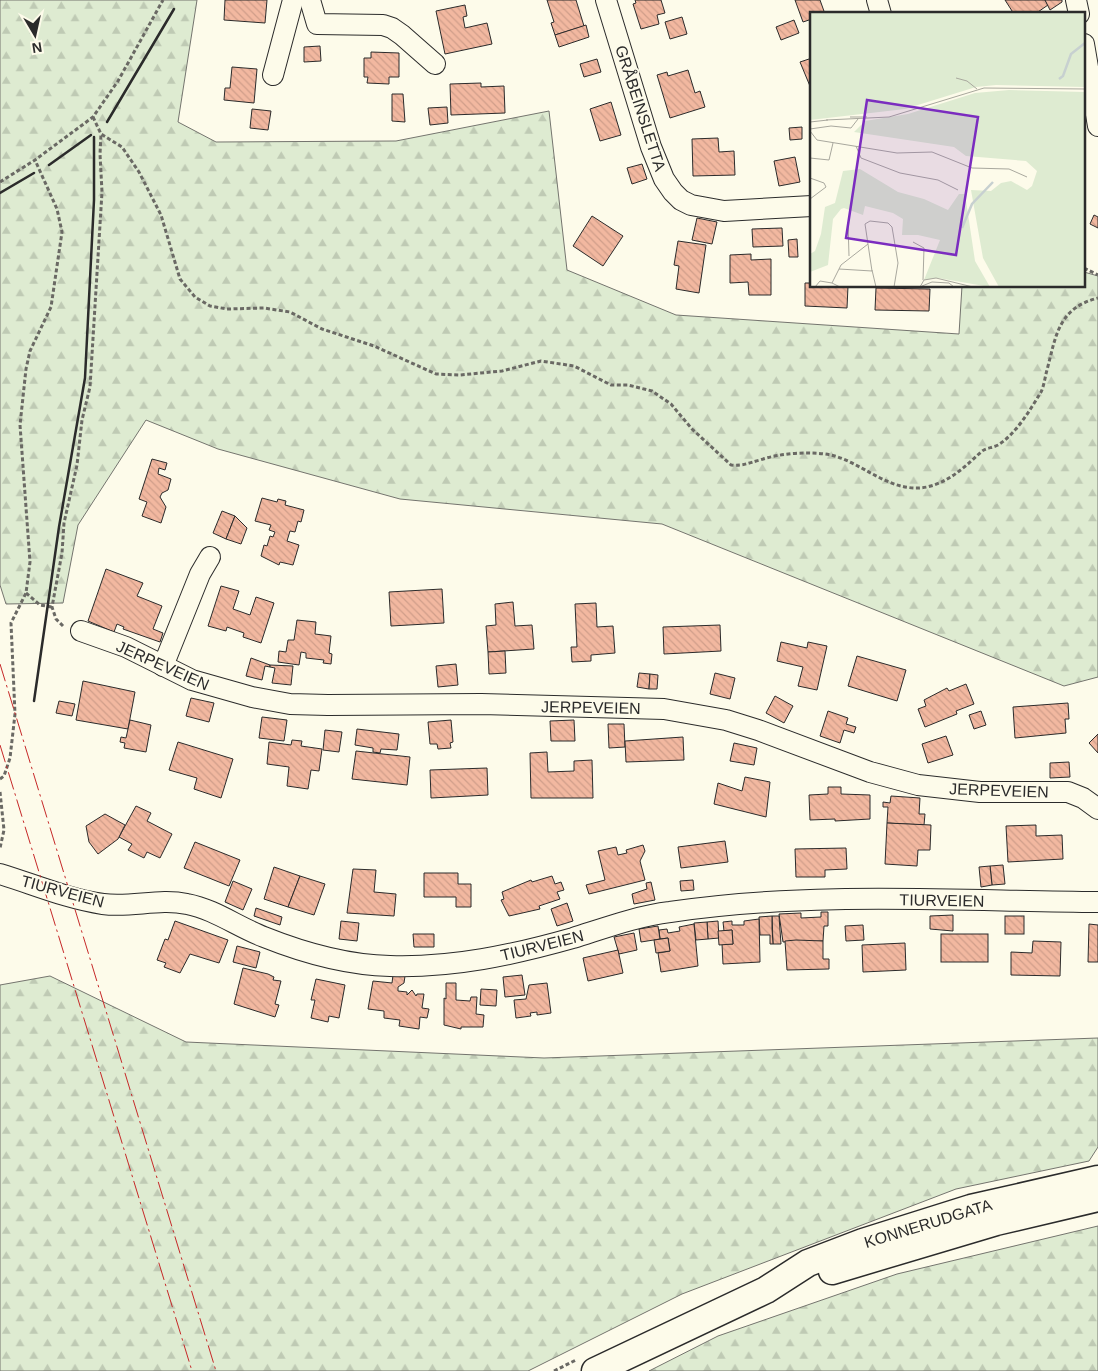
<svg xmlns="http://www.w3.org/2000/svg" width="1098" height="1371" viewBox="0 0 1098 1371" font-family="Arial,sans-serif">
	<style>
		.forest { fill: url(#forest-firs); stroke: #74746e }
		.building { fill: url(#building-back-hatch); stroke: #2b2b2b }
		.lines { fill: none; stroke-linecap: round; stroke-linejoin: round }
		.minor-casing { stroke: #2b2b2b; stroke-width: 22 }
		.major-casing { stroke: #2b2b2b; stroke-width: 29 }
		.path { stroke: #6a6964; stroke-width: 3; stroke-dasharray: 4 2.5; stroke-linecap: butt }
		.minor { stroke: #fdfbea; stroke-width: 20 }
		.major { stroke: #fdfbea; stroke-width: 26 }
		.wall { stroke: #2b2b2b; stroke-width: 2.5 }
		.power { stroke: #c62828; stroke-width: 1; stroke-dasharray: 18 4 2.5 4; stroke-linecap: butt }
		.labels { text-anchor: middle; stroke-width: 4; stroke-linejoin: round; paint-order: stroke }
		.street-label { font-size: 16px; fill: #2b2b2b; stroke: #fdfbea }
		.inset-river { fill: none; stroke: #c7d0d0; stroke-width: 2.5 }
		.inset-road { fill: none; stroke: #a9a89e; stroke-width: 1 }
		.view { fill: #7b2cbf; fill-opacity: 0.15; stroke: #7b2cbf; stroke-width: 2.5 }
		.inset-edge { fill: none; stroke: #2b2b2b; stroke-width: 2.5 }
	</style>
	<defs>
		<pattern id="forest-firs" width="22" height="20" patternUnits="userSpaceOnUse" patternTransform="scale(1.25)"><rect width="22" height="20" fill="#deebd1"/><path d="M5 1l3.5 6h-7zM16 11l3.5 6h-7z" fill="#bfcab4"/></pattern>
		<pattern id="building-back-hatch" width="6" height="6" patternUnits="userSpaceOnUse" patternTransform="scale(1.25)"><rect width="6" height="6" fill="#f2b8a0"/><path d="M-1 5l2 2M0 0l6 6M5-1l2 2" fill="none" stroke="#d09e8a"/></pattern>
	</defs>
	<rect width="100%" height="100%" fill="#fdfbea"/>
	<g class="forest">
		<polygon points="0,0 197,0 178,122 216,142 396,141 549,111 567,270 676,315 959,334 962,286 1084,286 1084,272 1098,276 1098,677 1064,686 662,524 400,499 218,449 146,420 78,525 63,603 6,604 0,585"/>
		<polygon points="50,976 186,1042 544,1058 1098,1038 1098,1147 1089,1161 956,1189 682,1294 528,1371 0,1371 0,985"/>
		<polygon points="1098,1226 1098,1371 649,1371 718,1336 897,1274"/>
	</g>
	<g class="building">
		<polygon points="225,0 267,0 265,23 224,20"/>
		<polygon points="547,0 576,0 584,26 555,35 551,23 554,22"/>
		<polygon points="635,0 661,0 665,13 657,15 659,24 641,29 633,4 636,3"/>
		<polygon points="795,0 820,0 825,14 812,14 812,19 803,22"/>
		<polygon points="1005,0 1045,0 1048,5 1035,14 1014,14"/>
		<polygon points="1045,0 1062,0 1062,2 1050,10"/>
		<polygon points="465,5 467,16 463,17 465,28 487,23 492,44 445,54 436,11"/>
		<polygon points="682,17 687,34 670,39 665,22"/>
		<polygon points="794,20 799,33 781,40 776,27"/>
		<polygon points="586,25 589,37 559,47 555,35"/>
		<polygon points="320,46 321,61 304,62 304,47"/>
		<polygon points="371,52 399,53 399,77 389,77 389,84 367,83 368,77 364,77 364,58 371,58"/>
		<polygon points="812,58 812,91 800,62"/>
		<polygon points="597,59 601,72 584,77 580,64"/>
		<polygon points="232,67 257,69 254,103 224,100 225,88 230,88"/>
		<polygon points="688,70 695,93 700,91 705,107 670,118 657,75 667,72 668,76"/>
		<polygon points="481,83 481,87 504,86 505,113 451,115 450,84"/>
		<polygon points="392,94 403,94 405,122 392,121"/>
		<polygon points="611,102 621,135 600,141 590,109"/>
		<polygon points="447,107 448,123 430,125 428,108"/>
		<polygon points="252,109 271,111 268,130 250,128"/>
		<polygon points="802,127 802,139 790,140 789,128"/>
		<polygon points="718,138 719,152 734,151 735,175 693,176 692,139"/>
		<polygon points="795,157 800,182 779,186 774,161"/>
		<polygon points="642,164 647,179 632,184 627,168"/>
		<polygon points="1094,215 1098,217 1098,228 1090,224"/>
		<polygon points="592,216 623,236 603,266 573,246"/>
		<polygon points="697,218 717,222 712,244 692,240"/>
		<polygon points="782,228 783,246 753,247 752,229"/>
		<polygon points="797,239 798,257 789,257 788,240"/>
		<polygon points="678,241 706,245 699,293 676,289 679,266 674,265"/>
		<polygon points="751,254 751,260 771,259 771,295 749,295 748,282 730,283 730,255"/>
		<polygon points="805,283 812,283 812,286 848,286 847,308 805,306"/>
		<polygon points="876,288 930,289 929,311 875,310"/>
		<polygon points="152,459 167,463 165,470 159,468 158,474 171,479 168,490 162,493 160,497 166,507 161,523 142,516 147,502 139,499"/>
		<polygon points="262,498 277,502 278,499 286,501 285,505 304,510 301,522 298,521 295,532 290,531 287,541 299,545 293,565 280,562 279,565 261,556 264,545 267,546 270,536 273,537 275,532 269,530 271,525 255,521"/>
		<polygon points="222,511 235,516 226,539 213,533"/>
		<polygon points="235,516 247,528 241,544 226,539"/>
		<polygon points="106,569 143,583 137,596 162,606 153,629 163,633 160,642 123,629 124,627 117,624 114,632 88,621"/>
		<polygon points="221,586 239,591 233,609 250,615 256,597 274,603 261,643 243,637 244,633 227,627 226,631 208,626"/>
		<polygon points="442,589 444,623 391,626 389,592"/>
		<polygon points="513,602 515,626 532,625 534,649 488,652 486,626 496,625 495,604"/>
		<polygon points="596,603 597,627 613,626 615,653 591,655 591,661 572,662 571,647 577,647 575,604"/>
		<polygon points="297,620 316,622 315,634 331,636 329,653 332,654 331,664 323,663 324,660 306,658 306,653 301,652 299,665 278,662 279,651 286,652 288,640 294,640"/>
		<polygon points="720,625 721,651 664,654 663,627"/>
		<polygon points="781,642 807,648 808,642 827,646 817,690 798,686 803,667 777,661"/>
		<polygon points="505,651 506,673 489,674 488,652"/>
		<polygon points="857,656 906,670 897,701 848,686"/>
		<polygon points="251,658 270,665 270,667 265,666 262,680 246,676"/>
		<polygon points="456,664 458,685 438,687 436,666"/>
		<polygon points="270,665 293,666 291,685 272,683 275,668 270,667"/>
		<polygon points="639,673 650,674 649,689 637,687"/>
		<polygon points="715,673 735,678 730,699 710,694"/>
		<polygon points="650,674 658,675 657,689 649,689"/>
		<polygon points="83,681 135,692 128,729 76,720"/>
		<polygon points="966,684 974,704 956,711 957,714 925,727 918,709 926,706 924,700 947,688 949,691"/>
		<polygon points="775,696 793,706 784,723 766,713"/>
		<polygon points="191,698 214,703 209,722 186,716"/>
		<polygon points="59,701 75,704 72,716 56,713"/>
		<polygon points="1068,703 1069,719 1065,719 1066,733 1015,738 1013,707"/>
		<polygon points="828,711 848,718 846,724 856,727 854,733 844,730 840,743 820,736"/>
		<polygon points="981,711 986,725 974,729 969,715"/>
		<polygon points="262,717 287,720 284,741 259,738"/>
		<polygon points="130,720 151,725 146,752 124,748 125,743 120,742 121,737 126,738"/>
		<polygon points="451,720 453,742 450,743 451,748 438,749 437,744 430,744 428,722"/>
		<polygon points="574,720 575,741 551,741 550,721"/>
		<polygon points="608,724 624,724 625,747 609,748"/>
		<polygon points="357,729 399,734 397,750 381,749 380,753 373,752 373,748 355,745"/>
		<polygon points="325,730 342,732 339,752 323,750"/>
		<polygon points="1098,734 1098,753 1089,743"/>
		<polygon points="946,736 953,755 928,763 922,744"/>
		<polygon points="683,737 684,760 626,762 625,741"/>
		<polygon points="292,740 302,741 301,746 322,749 319,771 311,770 308,789 287,786 289,767 267,764 269,742 291,745"/>
		<polygon points="178,742 233,759 221,798 194,789 197,778 169,770"/>
		<polygon points="734,743 757,748 754,765 730,761"/>
		<polygon points="356,751 410,757 407,785 352,779"/>
		<polygon points="547,752 548,772 574,771 574,761 592,760 593,798 531,798 530,753"/>
		<polygon points="1069,762 1070,777 1050,778 1050,763"/>
		<polygon points="487,768 488,795 431,798 430,770"/>
		<polygon points="745,777 770,782 766,817 714,804 718,783 742,791"/>
		<polygon points="828,787 841,787 841,794 870,795 870,819 835,821 835,819 810,820 809,795 828,794"/>
		<polygon points="891,796 920,798 919,814 925,814 924,825 887,823 888,807 883,807 883,802 890,803"/>
		<polygon points="136,806 151,813 147,821 172,834 160,858 147,852 144,858 128,850 132,844 119,837"/>
		<polygon points="105,814 125,825 118,839 98,854 89,842 86,826"/>
		<polygon points="887,823 931,825 930,850 918,850 917,866 885,864"/>
		<polygon points="1036,825 1036,836 1062,835 1063,859 1008,862 1006,826"/>
		<polygon points="725,841 728,862 681,868 678,847"/>
		<polygon points="195,842 240,860 229,886 184,868"/>
		<polygon points="643,845 645,851 640,861 645,880 589,894 586,885 605,880 598,851 616,847 618,855 627,853 626,850"/>
		<polygon points="846,848 847,869 825,870 825,877 796,877 795,849"/>
		<polygon points="1003,865 1005,884 992,885 990,866"/>
		<polygon points="990,866 992,885 981,887 979,867"/>
		<polygon points="274,867 300,876 288,907 264,899"/>
		<polygon points="353,869 376,870 374,892 396,894 394,916 347,913"/>
		<polygon points="424,873 458,873 458,884 471,884 471,907 456,907 456,897 424,897"/>
		<polygon points="300,876 325,884 314,915 288,907"/>
		<polygon points="552,876 555,884 561,882 564,890 557,892 560,899 539,906 540,909 509,916 501,900 504,899 502,892 531,880 532,882"/>
		<polygon points="693,880 694,890 681,891 680,881"/>
		<polygon points="233,881 252,889 243,910 225,902"/>
		<polygon points="651,882 655,900 634,904 632,894 647,889 646,883"/>
		<polygon points="567,903 573,921 557,926 551,909"/>
		<polygon points="256,908 282,917 280,925 254,916"/>
		<polygon points="821,912 828,912 828,926 824,926 823,941 783,942 779,914 801,913 801,918 821,917"/>
		<polygon points="953,915 953,931 930,929 930,916"/>
		<polygon points="772,916 779,916 781,944 773,944"/>
		<polygon points="772,916 772,928 773,944 770,944 770,935 760,935 759,917"/>
		<rect x="1005" y="916" width="19" height="18"/>
		<polygon points="759,919 760,962 723,964 722,944 733,944 732,930 724,931 723,922 732,921 732,925 744,925 744,921"/>
		<polygon points="175,921 228,940 219,963 190,954 180,973 164,967 166,963 157,960 165,939 168,940"/>
		<polygon points="341,921 359,923 357,941 339,939"/>
		<polygon points="718,921 719,938 708,939 707,922"/>
		<polygon points="707,922 708,939 696,940 694,923"/>
		<polygon points="694,924 698,966 661,972 658,953 670,951 668,938 660,939 659,930 667,929 668,933 680,931 679,927"/>
		<polygon points="1089,924 1098,925 1098,962 1088,962"/>
		<polygon points="863,925 864,940 846,941 845,926"/>
		<polygon points="658,926 660,939 641,942 639,929"/>
		<polygon points="732,930 733,944 719,945 718,931"/>
		<polygon points="634,933 637,950 619,954 614,937"/>
		<polygon points="413,934 434,934 434,947 414,947"/>
		<rect x="941" y="934" width="47" height="28"/>
		<polygon points="668,938 670,951 656,953 654,940"/>
		<polygon points="796,940 823,941 823,959 829,959 829,969 787,970 785,941"/>
		<polygon points="1033,941 1061,942 1060,976 1011,975 1011,952 1032,953"/>
		<polygon points="905,943 906,970 863,972 862,945"/>
		<polygon points="237,946 260,952 256,968 233,962"/>
		<polygon points="618,950 623,973 588,981 583,958"/>
		<polygon points="243,968 268,974 274,977 273,980 281,981 275,1004 279,1005 275,1017 234,1004"/>
		<polygon points="393,975 405,976 404,983 398,987 398,991 407,992 407,995 412,990 416,996 417,994 424,994 422,1008 429,1009 427,1018 420,1017 419,1029 399,1026 400,1020 384,1018 384,1011 368,1009 373,981 392,983"/>
		<polygon points="522,975 525,995 505,997 503,977"/>
		<polygon points="316,979 345,985 339,1018 329,1016 328,1022 311,1018 315,1000 311,1000"/>
		<polygon points="446,983 456,983 456,1000 470,1001 471,997 477,997 476,1014 484,1015 483,1027 461,1027 461,1029 444,1025 444,998 446,999"/>
		<polygon points="547,983 551,1013 537,1015 537,1012 530,1013 531,1016 516,1018 514,1000 526,999 529,985"/>
		<polygon points="481,989 497,990 496,1006 480,1005"/>
	</g>
	<g class="lines">
		<g class="minor-casing">
			<g id="minor">
				<polyline points="310,0 317,24 383,25 392,28 402,35 435,64"/>
				<polyline points="606,0 651,147 664,179 673,192 681,200 691,205 724,211 812,206"/>
				<polyline points="877,0 881,14"/>
				<polyline points="1076,0 1079,14"/>
				<polyline points="1084,44 1098,126"/>
				<polyline points="273,75 293,0"/>
				<polyline points="81,631 126,647 192,680 252,697 290,704 328,705 481,704 664,709 726,720 758,730 870,772 918,785 980,792 1068,792 1083,798 1098,809"/>
				<polyline points="163,666 200,574 210,557"/>
				<path d="M 0,874 C 33,884 68,899 103,904 C 131,908 159,898 187,904 C 214,909 238,927 264,937 C 304,953 347,965 390,966 C 452,968 513,955 573,938 C 605,928 637,916 670,912 C 812,891 956,901 1098,902"/>
			</g>
		</g>
		<g class="major-casing">
			<g id="major">
				<polyline points="832,1271 996,1222 1098,1198"/>
				<polyline points="595,1371 766,1290 808,1263 863,1242 971,1208 1098,1179"/>
			</g>
		</g>
		<g class="path">
			<path d="M 93,117 L 101,134 L 122,147 L 139,172 L 161,215 L 180,279 L 195,297 L 210,306 L 227,309 L 264,308 L 290,312 L 322,329 L 374,346 L 436,374 L 460,375 L 502,371 L 541,361 L 574,366 L 611,385 L 628,385 L 652,391 L 671,404 L 692,429 L 731,465 C 744,466 748,463 760,460 C 780,453 811,451 831,455 C 864,463 890,494 927,487 C 949,482 965,467 981,452 C 985,448 992,448 998,445 C 1016,434 1030,410 1041,392 C 1044,386 1045,377 1047,370 C 1056,336 1058,308 1098,298"/>
			<polyline points="0,182 35,160 93,117 118,81 163,0"/>
			<polyline points="1084,268 1098,275"/>
			<polyline points="26,593 40,605 52,607"/>
			<polyline points="63,626 56,619 52,607 62,553 64,523 77,465 82,420 90,387 102,192 100,154 101,134"/>
			<polyline points="0,779 4,776 10,758 15,714 11,623 26,593 30,562 20,425 26,369 30,351 51,307 62,232 57,209 35,160"/>
			<polyline points="0,792 4,830 0,848"/>
			<polyline points="554,1371 576,1360"/>
		</g>
		<use href="#minor" class="minor"/>
		<use href="#major" class="major"/>
		<g class="wall">
			<polyline points="107,122 174,9"/>
			<polyline points="49,165 91,135"/>
			<polyline points="0,193 34,173"/>
			<polyline points="34,701 59,527 85,378 94,200 94,137"/>
		</g>
		<g class="power">
			<polyline points="0,664 216,1371"/>
			<polyline points="0,745 192,1371"/>
		</g>
	</g>
	<g class="labels">
		<g class="street-label">
			<text transform="translate(641 108) rotate(72)" y="6">GRÅBEINSLETTA</text>
			<text transform="translate(163 665) rotate(24)" y="6">JERPEVEIEN</text>
			<text transform="translate(591 707) rotate(1)" y="6">JERPEVEIEN</text>
			<text transform="translate(999 790) rotate(2)" y="6">JERPEVEIEN</text>
			<text transform="translate(63 891) rotate(15)" y="6">TIURVEIEN</text>
			<text transform="translate(942 900) rotate(1)" y="6">TIURVEIEN</text>
			<text transform="translate(542 945) rotate(-14)" y="6">TIURVEIEN</text>
			<text transform="translate(928 1223) rotate(-17)" y="6">KONNERUDGATA</text>
		</g>
	</g>
	<g transform="translate(810 12)">
		<rect width="275" height="275" fill="#fdfbea"/>
		<path d="M 0,0 L 275,0 L 275,75 L 186,73 L 166,75 L 95,97 L 0,108 ZM 199,78 L 275,80 L 275,275 L 189,275 L 173,246 L 161,178 L 181,179 L 191,171 L 201,169 L 217,178 L 222,174 L 227,159 L 216,149 L 156,144 L 144,135 L 44,120 L 55,109 L 98,102 L 165,81 ZM 50,157 L 88,180 L 114,187 L 138,198 L 149,182 L 155,182 L 165,249 L 180,275 L 128,266 L 114,268 L 130,228 L 108,223 L 92,223 L 93,207 L 83,201 L 55,194 L 53,203 L 34,196 L 31,197 L 23,207 L 18,253 L 0,260 L 0,242 L 5,239 L 11,222 L 15,195 L 25,191 L 33,159 Z" fill="#deebd1"/>
		<path class="inset-river" d="M 249,67 L 253,64 L 261,42 L 275,31M 152,216 L 162,192 L 183,170"/>
		<path class="inset-road" d="M 146,66 L 157,69 L 167,77M 40,105 L 57,105M 16,108 L 79,105 L 174,76 L 275,77M 0,110 L 18,108M 0,117 L 21,114 L 41,116 L 48,107M 0,119 L 7,128 L 87,141 L 122,140 L 162,156 L 199,157 L 217,165M 46,134 L 51,146 L 90,161 L 128,168 L 148,178M 0,146 L 19,148 L 23,131M 0,166 L 14,171 L 16,175 L 0,187M 38,210 L 39,244M 103,230 L 114,236 L 113,268M 29,257 L 62,259 L 55,212 L 60,209 L 78,211 L 82,215 L 88,251 L 84,275M 62,258 L 66,275M 112,274 L 122,270 L 139,271 L 144,275M 5,275 L 10,269 L 22,271M 30,275 L 22,271 L 31,253 L 58,232M 110,275 L 114,268 L 126,266 L 163,275"/>
		<path class="view" d="M 57,88 L 168,105 L 146,243 L 36,226 Z"/>
		<rect width="275" height="275" class="inset-edge"/>
	</g>
	<g transform="translate(35 35) rotate(171)" stroke="#fdfbea" stroke-width="4" paint-order="stroke">
	<path d="M0-4L9 19L0 12L-9 19Z" fill="#2b2b2b"/>
	<text y="-8" font-size="14" font-weight="bold" text-anchor="middle" fill="#2b2b2b">N</text>
	</g>
</svg>
